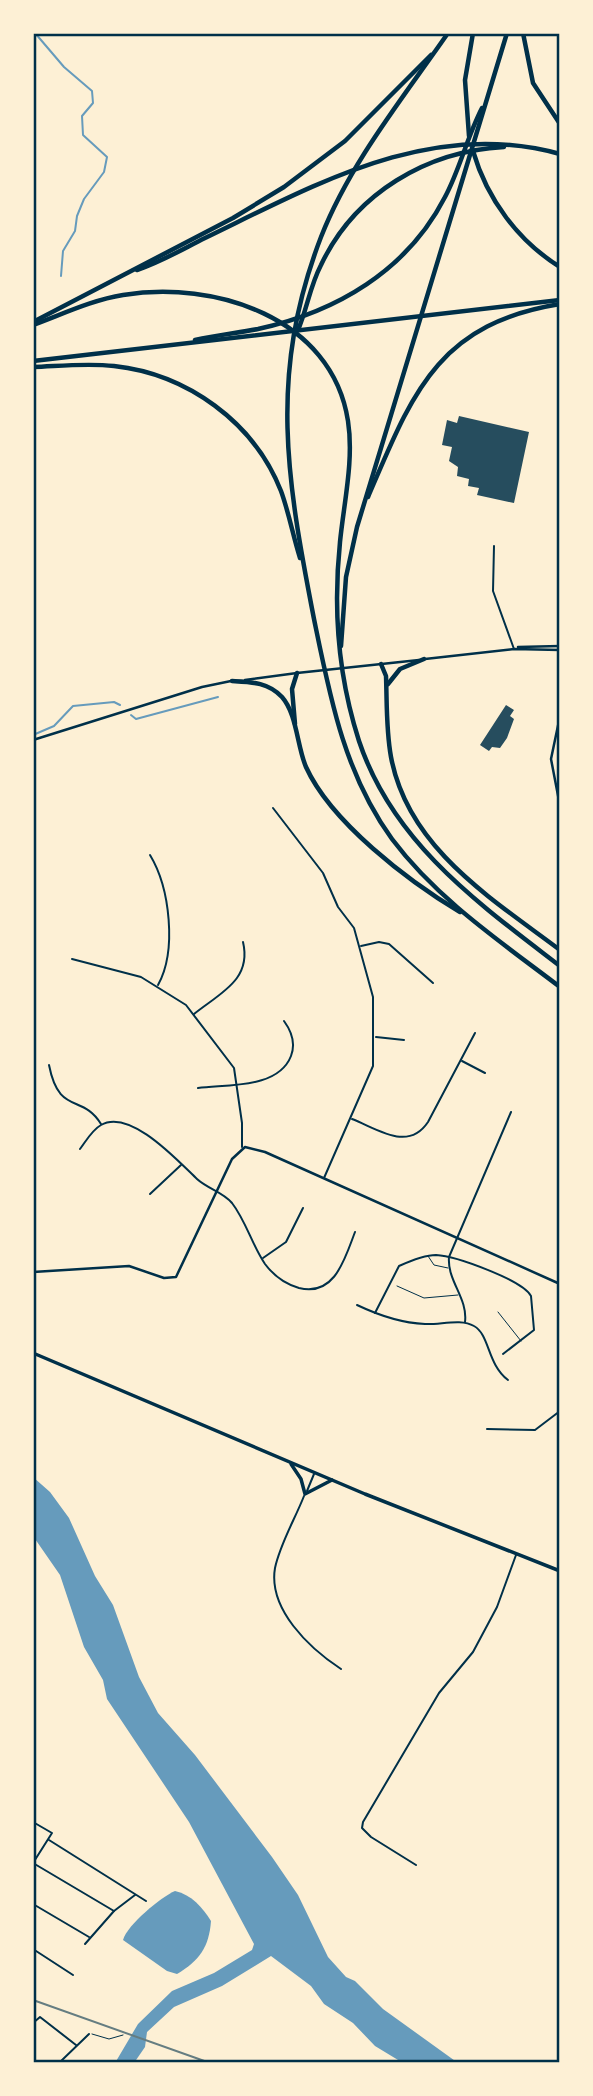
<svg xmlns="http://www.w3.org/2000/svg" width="593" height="2096" viewBox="0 0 593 2096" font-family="'Fira Sans',sans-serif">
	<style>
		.water { fill: #669bbc }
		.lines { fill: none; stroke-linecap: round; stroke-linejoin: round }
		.stream { stroke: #669bbc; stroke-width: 2 }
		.building { fill: #264d5e }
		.service { stroke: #003049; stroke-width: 1 }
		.minor { stroke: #003049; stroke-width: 2 }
		.tertiary { stroke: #003049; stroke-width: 2.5 }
		.secondary { stroke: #003049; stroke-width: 2.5 }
		.primary { stroke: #003049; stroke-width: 3.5 }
		.motorway { stroke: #003049; stroke-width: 4.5 }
		.rail { stroke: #657d81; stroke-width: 2 }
		.neatline { fill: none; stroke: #003049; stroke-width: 2.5 }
	</style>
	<rect width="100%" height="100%" fill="#fdf0d5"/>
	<g class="water">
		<polygon points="33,1477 50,1492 69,1518 95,1576 113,1605 139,1677 158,1713 195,1755 272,1857 298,1895 328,1957 346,1977 355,1981 383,2009 458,2063 403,2063 375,2046 353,2023 324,2004 311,1986 271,1956 222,1986 174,2007 147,2032 145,2047 134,2063 115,2063 138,2024 172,1991 214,1973 252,1950 254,1944 189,1822 107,1699 103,1680 84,1647 60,1575 33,1536"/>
		<path d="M 175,1891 C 192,1895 202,1907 211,1921 C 209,1947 200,1960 177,1974 L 167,1971 L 123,1940 C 127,1925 161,1897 175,1891 Z"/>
	</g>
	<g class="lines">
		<g class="stream">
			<polyline points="35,33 64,67 92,91 93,103 82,116 83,135 107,157 104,172 84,199 77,216 75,231 63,251 61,276"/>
			<polyline points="404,33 404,35"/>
			<polyline points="131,715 136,719 218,697"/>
			<polyline points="33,735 54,726 73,706 114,702 120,705"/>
		</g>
	</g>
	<g class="building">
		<polygon points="459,416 529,432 514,503 477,495 479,488 468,486 469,479 457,476 458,467 449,461 452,447 442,445 447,420 457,423"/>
		<polygon points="506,705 514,710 510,716 514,719 507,738 500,748 492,747 489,751 480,745"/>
	</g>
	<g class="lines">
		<g class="service">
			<polyline points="428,1256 434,1265 448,1268"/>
			<polyline points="397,1286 424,1298 458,1295"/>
			<polyline points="498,1312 521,1341"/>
			<polyline points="92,2034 109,2039 123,2035"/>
		</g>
		<g class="minor">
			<polyline points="494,546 493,591 514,649"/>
			<polyline points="273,808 323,873 338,907 354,928 373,997 373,1066 324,1178"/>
			<path d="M 150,855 C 170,888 177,951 158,985"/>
			<polyline points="361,946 379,942 389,944 433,983"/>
			<polyline points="72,959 141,977 186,1005 234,1068 242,1123 242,1147"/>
			<path d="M 194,1014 C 220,993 252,980 243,942"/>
			<polyline points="376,1037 404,1040"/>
			<polyline points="462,1061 485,1073"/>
			<path d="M 49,1065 C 59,1116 82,1093 101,1124"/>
			<path d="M 198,1088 C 228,1084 278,1089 291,1056 C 296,1043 292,1032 284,1021"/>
			<path d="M 352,1119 C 378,1129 408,1152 428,1122 L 475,1033"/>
			<path d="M 80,1149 C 86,1141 92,1130 101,1125 C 130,1108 178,1161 197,1179 C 208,1189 223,1192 232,1203 C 246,1221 252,1245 265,1264 C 274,1276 285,1284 299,1288 C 335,1297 345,1258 355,1232"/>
			<polyline points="150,1194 181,1165"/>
			<polyline points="263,1258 286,1242 303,1208"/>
			<path d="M 357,1305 C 378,1315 402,1323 425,1324 C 440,1325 461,1318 474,1326 C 490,1335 487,1364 508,1380"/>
			<path d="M 375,1313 L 399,1266 C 410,1261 424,1255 436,1255 C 456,1256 522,1280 531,1296 L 534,1330 L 503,1354"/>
			<path d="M 465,1322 C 468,1298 447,1281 449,1257 L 511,1112"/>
			<polyline points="487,1429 535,1430 560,1411"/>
			<polyline points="307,1491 314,1474"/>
			<path d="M 304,1496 C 295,1519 280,1544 275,1568 C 268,1609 309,1648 341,1669"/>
			<polyline points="33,1822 52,1833 33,1863 114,1911"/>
			<polyline points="49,1840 146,1901"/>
			<polyline points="416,1865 371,1837 362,1828 363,1822 439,1693 473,1652 497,1607 516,1555"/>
			<polyline points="33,1904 89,1937"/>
			<polyline points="85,1944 114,1911 135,1895"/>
			<polyline points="33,1949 73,1975"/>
			<polyline points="33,2023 40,2017 76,2045"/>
			<polyline points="59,2063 89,2034"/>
		</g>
		<g class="tertiary">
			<polyline points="245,680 297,673"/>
			<polyline points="560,716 551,759 560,806"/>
			<polyline points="33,740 202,687 231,681"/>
		</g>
		<g class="secondary">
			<polyline points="518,647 560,646"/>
			<polyline points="425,659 514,649 560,650"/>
			<polyline points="297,673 419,660"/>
			<polyline points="33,1272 129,1266 164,1278 176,1277 232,1159 245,1147 265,1152 560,1284"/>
		</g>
		<g class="primary">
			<polyline points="33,1353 365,1494 560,1571"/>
			<polyline points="291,1464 301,1479 305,1494 332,1480"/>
		</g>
		<g class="motorway">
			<path d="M 448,33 C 403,98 350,163 321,237 C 268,375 287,480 314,619 C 330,697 344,773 392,839 C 437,899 501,942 560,987"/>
			<polyline points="523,33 533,83 560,124"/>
			<polyline points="469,136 465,80 473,33"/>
			<path d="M 473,151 C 487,199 518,241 560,267"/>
			<path d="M 137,270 C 161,262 183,249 205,238 C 317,184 431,118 560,154"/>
			<polyline points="33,322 233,218 284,187 345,141 431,55"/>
			<path d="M 33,325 C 63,314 92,300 123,295 C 214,280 332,317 348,421 C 354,460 344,502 340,542 C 333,609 338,676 359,741 C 393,843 478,903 560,966"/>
			<path d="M 298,330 C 307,309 310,286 321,265 C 355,193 427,151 504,147"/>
			<path d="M 195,340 C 216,335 237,333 258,329 C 336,312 407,271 445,197 C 460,169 467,137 482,108"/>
			<polyline points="33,361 560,300"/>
			<path d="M 33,367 C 60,366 87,363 114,366 C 187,374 254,422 281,491 C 289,513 293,536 300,558"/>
			<path d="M 368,497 C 412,395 436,324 560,304"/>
			<polyline points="341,646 346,577 357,527 507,33"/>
			<path d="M 381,664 L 386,676 C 387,703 386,730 391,757 C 408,848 491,898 560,950"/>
			<path d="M 232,681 C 251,682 268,682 282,697 C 297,714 297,746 306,767 C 331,822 408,881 460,912"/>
			<polyline points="388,684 400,669 424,659"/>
			<polyline points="295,724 292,689 297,673"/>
		</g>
		<polyline class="rail" points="33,2000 210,2063"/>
	</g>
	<rect width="593" height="2096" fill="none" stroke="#fdf0d5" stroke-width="70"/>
	<rect x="35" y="35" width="523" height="2026" class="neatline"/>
</svg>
